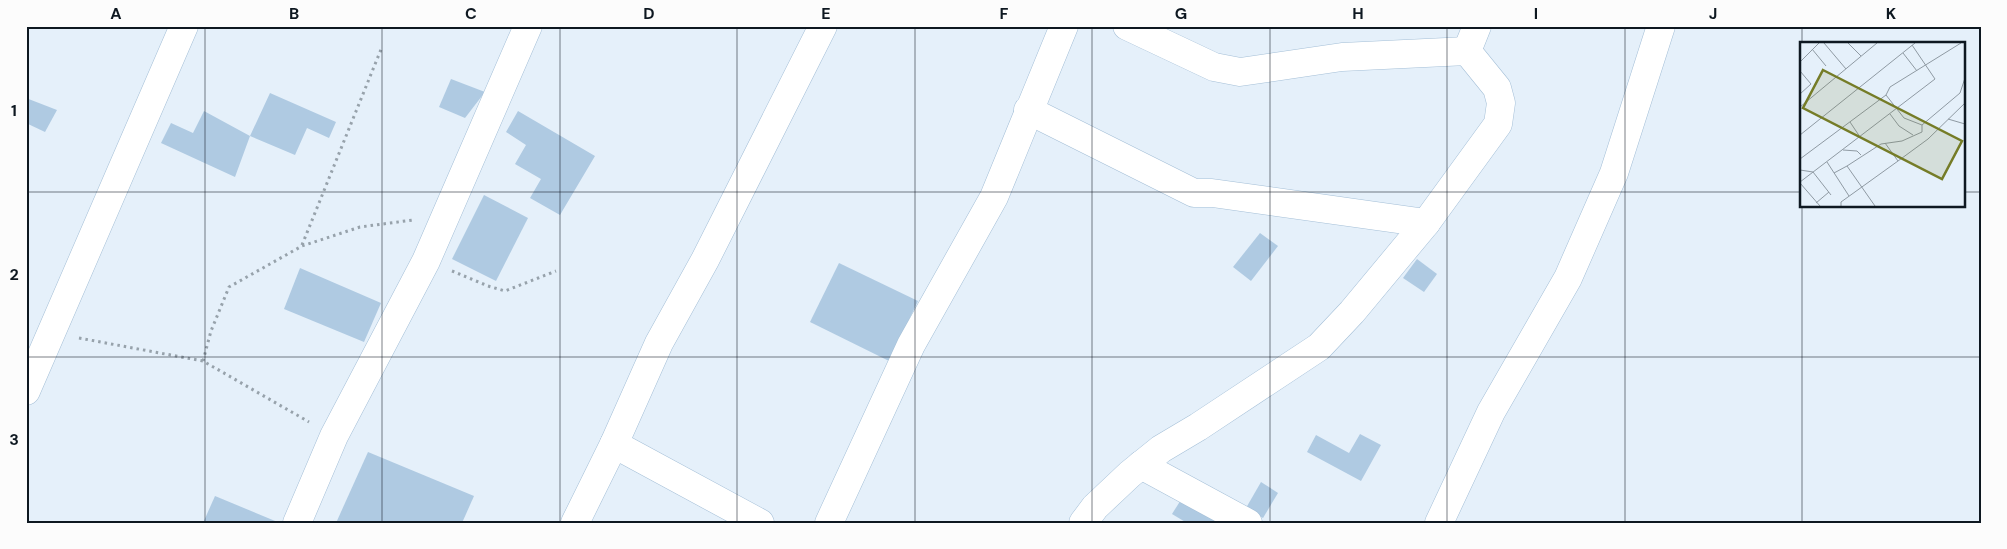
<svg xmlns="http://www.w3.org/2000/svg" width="2007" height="549" viewBox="0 0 2007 549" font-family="'DM Sans',sans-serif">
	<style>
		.building { fill: #afcae2 }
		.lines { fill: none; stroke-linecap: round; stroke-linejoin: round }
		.minor-casing { stroke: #a4bfd7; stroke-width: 29 }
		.path { stroke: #97a2ab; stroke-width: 3; stroke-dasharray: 2.5 4; stroke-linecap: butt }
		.minor { stroke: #fff; stroke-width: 28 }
		.grid { fill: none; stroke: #0e1821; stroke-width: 1; stroke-opacity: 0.55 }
		.inset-road { fill: none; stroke: #8f9aa3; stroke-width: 1 }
		.view { fill: #757c27; fill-opacity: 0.15; stroke: #757c27; stroke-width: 2.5 }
		.inset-edge { fill: none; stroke: #0e1821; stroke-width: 2.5 }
		.neatline { fill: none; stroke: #0e1821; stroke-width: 2 }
		.grid-label { font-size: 16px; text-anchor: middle; font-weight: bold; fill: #0e1821 }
	</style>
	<rect width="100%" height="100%" fill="#e5f0fa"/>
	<g class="building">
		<polygon points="451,79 485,92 465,118 439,107"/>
		<polygon points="270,93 336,122 329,138 307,128 295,155 250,136 235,177 161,143 171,123 193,133 204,111 250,136"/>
		<polygon points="26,98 57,110 45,132 26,123"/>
		<polygon points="518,111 595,156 560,215 530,198 541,179 515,164 526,145 506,132"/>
		<polygon points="484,195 528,218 496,281 452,259"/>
		<polygon points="1260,233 1278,246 1251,281 1233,267"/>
		<polygon points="1417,259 1437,274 1424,292 1403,278"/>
		<polygon points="839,263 918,301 889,361 810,322"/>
		<polygon points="300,268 381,303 364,342 284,309"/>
		<polygon points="1360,434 1381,445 1361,481 1307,452 1316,435 1349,453"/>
		<polygon points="368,452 474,496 462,523 336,523"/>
		<polygon points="1261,482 1278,493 1263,518 1246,508"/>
		<polygon points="1184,495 1230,523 1187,523 1172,514"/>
		<polygon points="215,496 280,523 203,523"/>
	</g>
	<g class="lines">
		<g class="minor-casing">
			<g id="minor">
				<polyline points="1127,26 1214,67 1240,72 1342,57 1467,51"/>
				<polyline points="1467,51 1477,26"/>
				<polyline points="1028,110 1194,193 1212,193 1426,223"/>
				<polyline points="26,391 184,26"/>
				<polyline points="614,444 760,523"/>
				<polyline points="1141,465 1248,523"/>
				<polyline points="297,523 334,436 426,261 528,26"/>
				<polyline points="575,523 614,444 659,343 705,260 823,26"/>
				<polyline points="829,523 911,345 994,197 1064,26"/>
				<polyline points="1083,523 1095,507 1130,474 1161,449 1198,427 1319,347 1352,312 1426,223 1498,124 1501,103 1497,88 1467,51"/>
				<polyline points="1439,523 1491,412 1568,278 1614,173 1661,26"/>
			</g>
		</g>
		<g class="path">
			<polyline points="302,245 382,47"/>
			<polyline points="452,271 488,286 505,291 556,271"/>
			<polyline points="79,338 203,361 309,422"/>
			<polyline points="203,361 211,331 229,287 302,246 360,227 413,220"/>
		</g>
		<use href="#minor" class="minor"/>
	</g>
	<path class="grid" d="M 205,26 L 205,523M 382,26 L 382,523M 560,26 L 560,523M 737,26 L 737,523M 915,26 L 915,523M 1092,26 L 1092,523M 1270,26 L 1270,523M 1447,26 L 1447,523M 1625,26 L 1625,523M 1802,26 L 1802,44M 26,192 L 1801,192M 1963,192 L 1981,192M 1802,206 L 1802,523M 26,357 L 1981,357"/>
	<g transform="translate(1800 42)">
		<rect width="165" height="165" fill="#e5f0fa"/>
		<path class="inset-road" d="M 24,1 L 46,27M 48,1 L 61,14M 12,7 L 26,24M 103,11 L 117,29M 0,20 L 19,1M 0,29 L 11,42 L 0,52M 86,53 L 104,76 L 122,83M 0,65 L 77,1M 90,72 L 99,84 L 113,93M 148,77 L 165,82M 50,80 L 60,95M 0,93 L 115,1M 43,108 L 57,109 L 61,113M 0,117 L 86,53 L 90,45 L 161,1M 98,119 L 128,97 L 165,61M 27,120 L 49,154M 47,124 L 81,102 L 102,99 L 122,90 L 122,83 L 160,51 L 165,36M 0,128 L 13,130 L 31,153M 34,131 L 47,124 L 75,164M 0,140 L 135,37 L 112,3M 0,141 L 20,164M 16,161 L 29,150M 41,164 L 41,160 L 98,119 L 85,101"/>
		<path class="view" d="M 23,28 L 162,99 L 142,137 L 3,66 Z"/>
		<rect width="165" height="165" class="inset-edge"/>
	</g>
	<rect width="2007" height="549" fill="none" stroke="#fcfcfc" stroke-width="55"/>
	<rect x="28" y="28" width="1952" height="494" class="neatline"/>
	<g class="grid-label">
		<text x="116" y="19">A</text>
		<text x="294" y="19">B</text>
		<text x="471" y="19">C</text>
		<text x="649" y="19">D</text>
		<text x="826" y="19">E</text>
		<text x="1004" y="19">F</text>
		<text x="1181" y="19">G</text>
		<text x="1358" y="19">H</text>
		<text x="1536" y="19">I</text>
		<text x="1713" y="19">J</text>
		<text x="1891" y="19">K</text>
		<text x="14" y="116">1</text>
		<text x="14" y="280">2</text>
		<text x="14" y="445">3</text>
	</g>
</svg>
